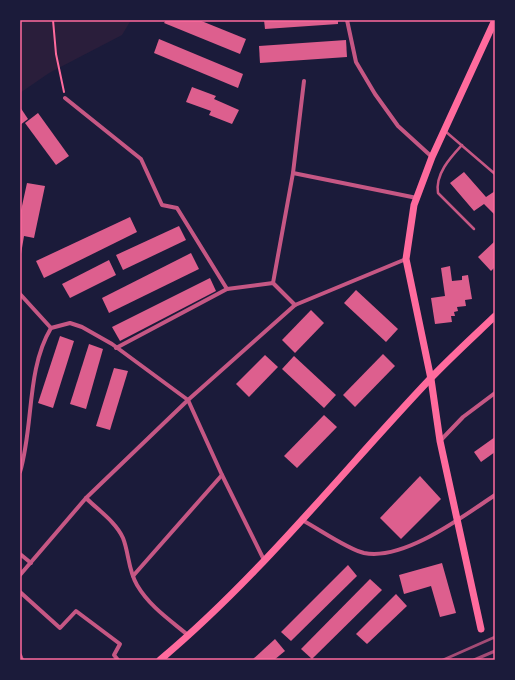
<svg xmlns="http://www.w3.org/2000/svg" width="515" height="680" viewBox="0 0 515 680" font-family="'DM Sans',sans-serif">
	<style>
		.green { fill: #2a1e3b }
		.building { fill: #dd5f8e }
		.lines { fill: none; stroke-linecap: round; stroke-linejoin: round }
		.path { stroke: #ff6b9d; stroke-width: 2 }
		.service { stroke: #c65784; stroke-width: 2.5 }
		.minor { stroke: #c65784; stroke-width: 4 }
		.secondary { stroke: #ff6b9d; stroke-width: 7 }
		.rail { stroke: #a44b75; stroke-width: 3 }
		.neatline { fill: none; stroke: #ff6b9d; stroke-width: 1.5 }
	</style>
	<rect width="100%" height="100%" fill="#1b1b3a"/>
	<polygon class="green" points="20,20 131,20 122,35 49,73 20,93"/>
	<g class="building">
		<polygon points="166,20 199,20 246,39 240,54 164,23"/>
		<polygon points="264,20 338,20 338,24 265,29"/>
		<polygon points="159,39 243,74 238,88 154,53"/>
		<polygon points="346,40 347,57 260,63 259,46"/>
		<polygon points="192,87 216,96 214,99 239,110 232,124 209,115 211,111 186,102"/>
		<polygon points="20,107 28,119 20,125"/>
		<polygon points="38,113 69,156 56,165 25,123"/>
		<polygon points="464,172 486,197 495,191 495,215 484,204 474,211 450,183"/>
		<polygon points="27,183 45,186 34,238 24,236 21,254 20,215"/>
		<polygon points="130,217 137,232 44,278 36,261"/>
		<polygon points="179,226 186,240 123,270 116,255"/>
		<polygon points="495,241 495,267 491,271 478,257"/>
		<polygon points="191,253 199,269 109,313 102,298"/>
		<polygon points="109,260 116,275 70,298 62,284"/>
		<polygon points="450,266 452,281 462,280 462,276 468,275 472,299 465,300 466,306 457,307 458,311 454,312 455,316 451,316 452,322 435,324 431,298 445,296 441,268"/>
		<polygon points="210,278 216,291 120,341 112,327"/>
		<polygon points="356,290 398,329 386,342 344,303"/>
		<polygon points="311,310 324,323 295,353 282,340"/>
		<polygon points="60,336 74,341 53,408 38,403"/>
		<polygon points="89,344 103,349 86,409 70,404"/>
		<polygon points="383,354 395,366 355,407 343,395"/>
		<polygon points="265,355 278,367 249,397 236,384"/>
		<polygon points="294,356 336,395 324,408 282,369"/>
		<polygon points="114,368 128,371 110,430 96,426"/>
		<polygon points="324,415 337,427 297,468 284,456"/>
		<polygon points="495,437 495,452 481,462 474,452"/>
		<polygon points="420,476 441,499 401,539 380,518"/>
		<polygon points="442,563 456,613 440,617 431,586 404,594 399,575"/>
		<polygon points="348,565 357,576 291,641 281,632"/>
		<polygon points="370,579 382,590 312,659 301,649"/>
		<polygon points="396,594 407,606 367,644 356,634"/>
		<polygon points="275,639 285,651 274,660 252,660"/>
	</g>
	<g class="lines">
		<polyline class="path" points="53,20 56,54 64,92"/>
		<g class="service">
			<polyline points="445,131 495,174"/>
			<path d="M 462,145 C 450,158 435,174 438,193 L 474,229"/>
		</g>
		<g class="minor">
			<polyline points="347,20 356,62 375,94 398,126 432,157"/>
			<polyline points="65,98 141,159 162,205 177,208 227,289"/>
			<polyline points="293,173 417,198"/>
			<polyline points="273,283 293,173 304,81"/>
			<polyline points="20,294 51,328"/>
			<polyline points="116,348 227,289 273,283 295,305"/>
			<polyline points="188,400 222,475 264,560"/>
			<polyline points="440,441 463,417 495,393"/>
			<path d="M 20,472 C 34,425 26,370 51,328 L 70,323 L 82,327 L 112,344 L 188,400"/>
			<path d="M 86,498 C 98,510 116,522 123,538 C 129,553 128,570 137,585 C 150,607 170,620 189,636"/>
			<path d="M 302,520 C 319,529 347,549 364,553 C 404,561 462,517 495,495"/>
			<polyline points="20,554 31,563"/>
			<polyline points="20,575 86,498 188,400 295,305 406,259"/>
			<polyline points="133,576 222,475"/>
			<polyline points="20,592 60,628 76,611 120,644 114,655 118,660"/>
			<polyline points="20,655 22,660"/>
		</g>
		<g class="secondary">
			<polyline points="481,629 440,441 431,379 406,259 414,205 432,157 495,20"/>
			<path d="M 160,660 C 260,576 341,473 430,379 C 451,357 473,337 495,316"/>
		</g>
		<g class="rail">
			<polyline points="443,660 495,637"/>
			<polyline points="474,660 495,651"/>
			<polyline points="494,660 495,659"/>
		</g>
	</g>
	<rect width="515" height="680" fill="none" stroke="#1b1b3a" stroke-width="42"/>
	<rect x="21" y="21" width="473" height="638" class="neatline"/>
</svg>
